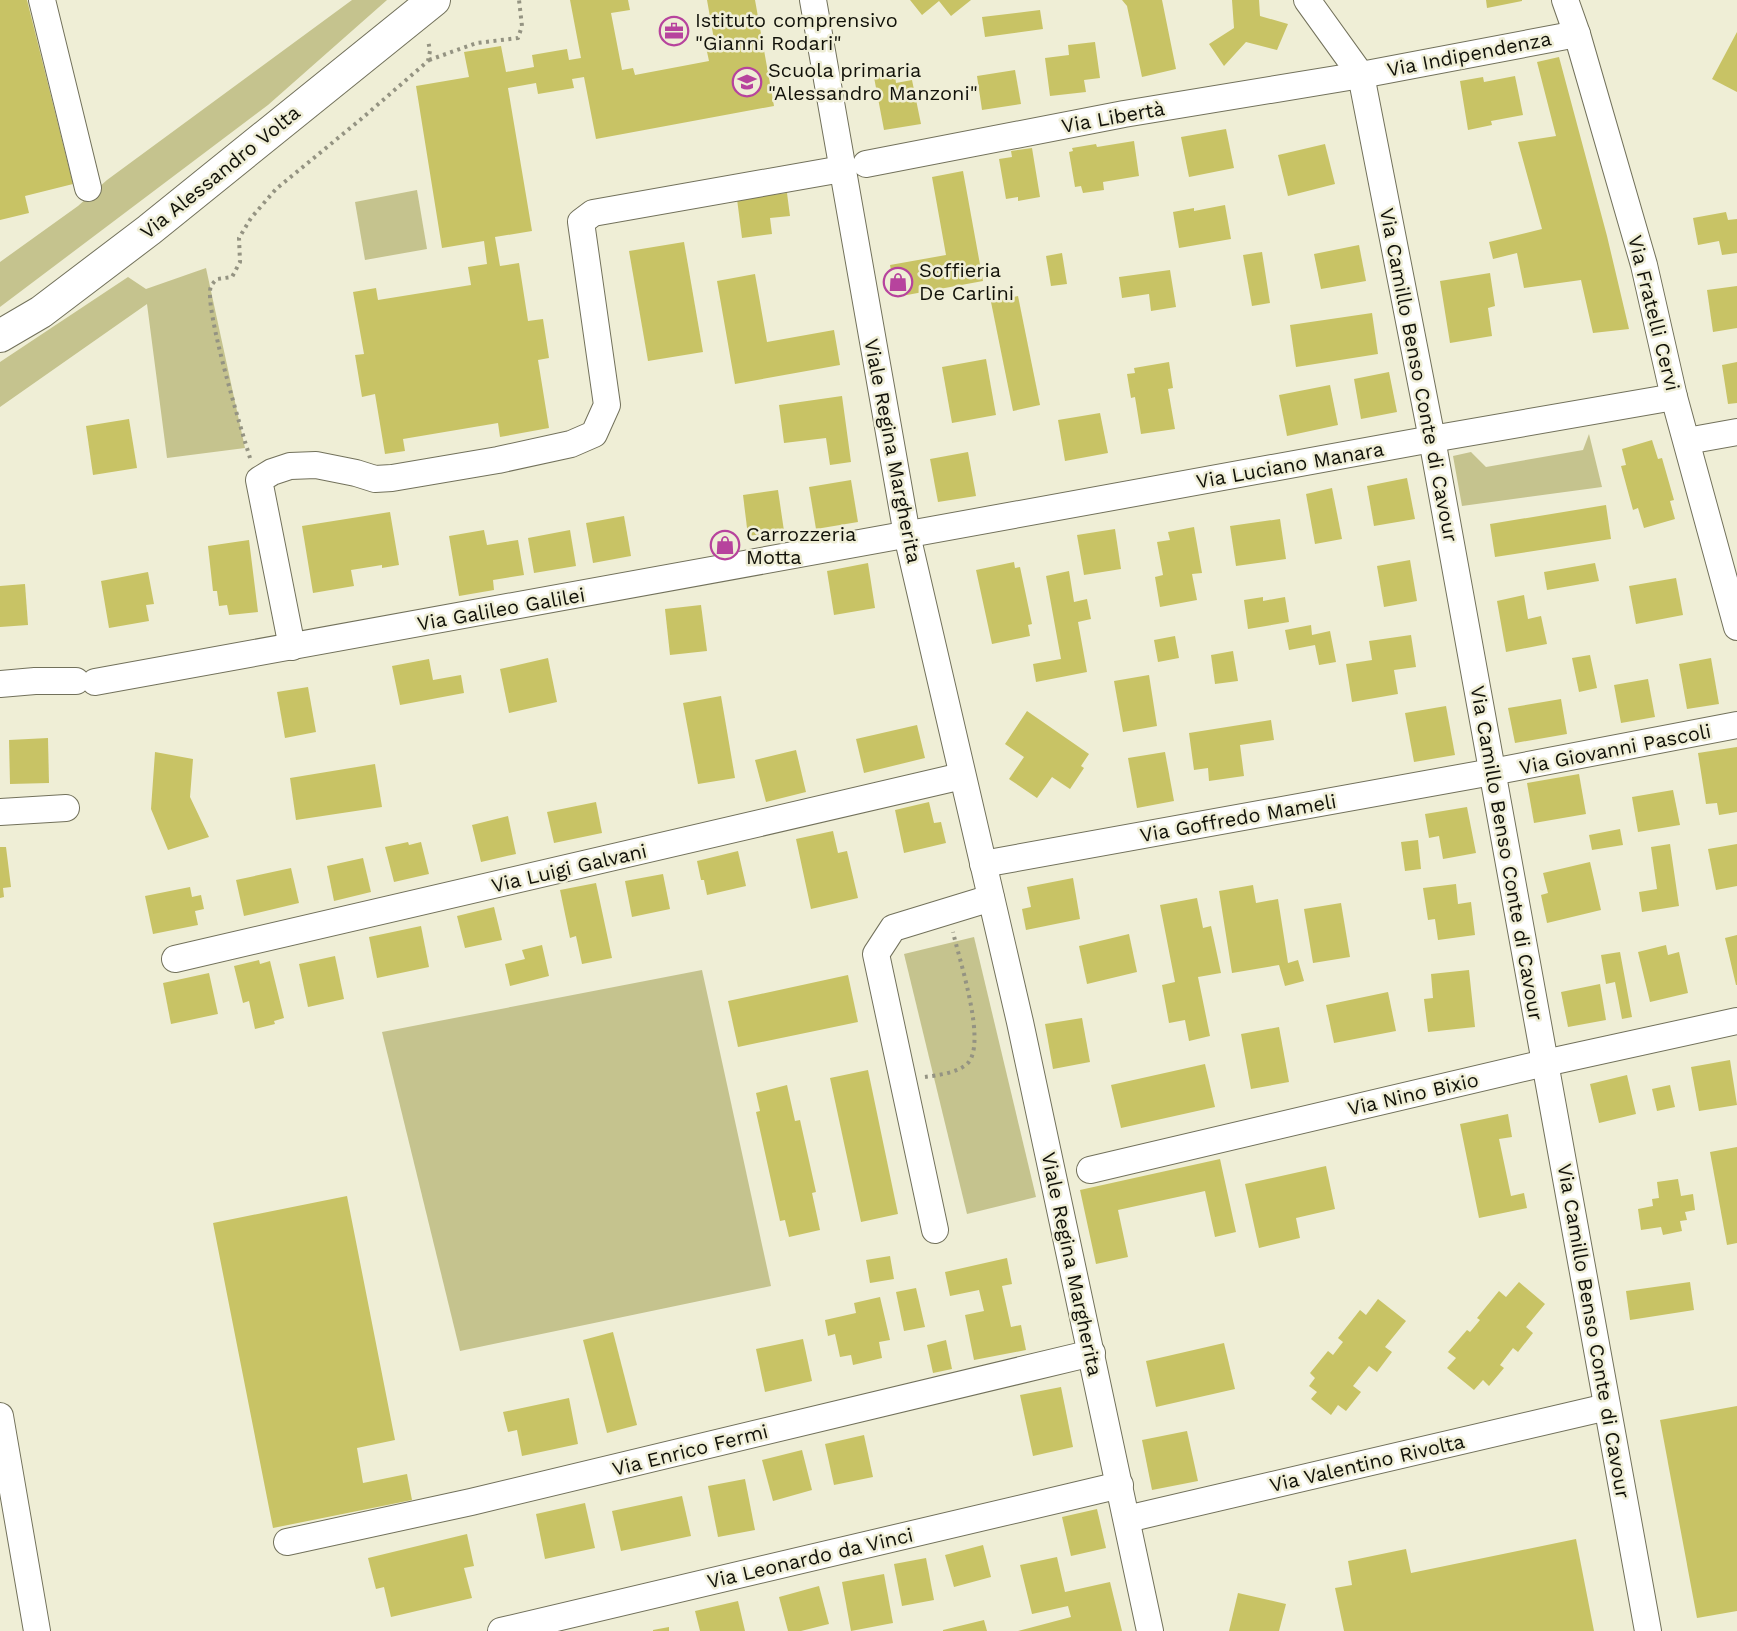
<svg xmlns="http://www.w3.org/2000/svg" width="1737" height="1631" viewBox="0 0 1737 1631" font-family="'Work Sans',sans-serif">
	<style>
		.green { fill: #c5c38e }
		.building { fill: #c8c365 }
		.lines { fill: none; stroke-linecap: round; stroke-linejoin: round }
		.minor-casing { stroke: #72715b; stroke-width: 28 }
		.major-casing { stroke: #72715b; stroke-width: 34 }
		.path { stroke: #949382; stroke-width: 4; stroke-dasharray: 3 4.5; stroke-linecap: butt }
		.minor { stroke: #fff; stroke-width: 26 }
		.major { stroke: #fff; stroke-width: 32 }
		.labels { text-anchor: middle; stroke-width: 5; stroke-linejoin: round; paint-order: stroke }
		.poi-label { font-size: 20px; fill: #111109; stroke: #efeed6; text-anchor: start }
		.street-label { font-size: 20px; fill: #111109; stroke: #efeed6 }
	</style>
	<rect width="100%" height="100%" fill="#efeed6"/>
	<g class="green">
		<polygon points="352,0 387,0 268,105 0,307 0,262 78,206 107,180"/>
		<polygon points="417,190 427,249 365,260 355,202"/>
		<polygon points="206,268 245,448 167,458 147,304 0,407 0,362 128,277 146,289"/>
		<polygon points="1589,434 1602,487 1462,506 1453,456 1471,452 1486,467 1583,450"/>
		<polygon points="974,937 1036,1197 967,1214 904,954"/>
		<polygon points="702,970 771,1286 460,1351 382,1032"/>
	</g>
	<g class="building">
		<polygon points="0,0 27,0 73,184 25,196 29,213 0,220"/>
		<polygon points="570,0 628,0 630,10 611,13 622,70 633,68 635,75 709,61 706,47 715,45 707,0 755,0 774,106 596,139 584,77 572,79 574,88 538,94 536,83 508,88 532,231 495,237 500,266 519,263 528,321 543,319 549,358 538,360 549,428 500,437 498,423 403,439 405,451 385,454 375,394 362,397 355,355 364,354 353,292 376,288 378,300 471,285 468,267 487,264 484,241 442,248 416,86 469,77 464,52 501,46 506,72 534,67 532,55 567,49 569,60 581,58"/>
		<polygon points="910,0 971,0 951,16 939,1 922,15"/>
		<polygon points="1122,0 1162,0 1176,69 1142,77 1127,6"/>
		<polygon points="1232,0 1259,0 1260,16 1288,24 1277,50 1246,42 1224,66 1209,44 1234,28"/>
		<polygon points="1486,0 1522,0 1522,1 1487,8"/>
		<polygon points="1040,10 1043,29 985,37 982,17"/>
		<polygon points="1737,32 1737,92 1712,79"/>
		<polygon points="1095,42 1100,78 1084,80 1086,92 1050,96 1045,58 1069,55 1068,45"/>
		<polygon points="1559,57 1607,236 1629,329 1593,333 1581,280 1524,288 1517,253 1493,259 1489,242 1542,229 1518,142 1556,136 1537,62"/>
		<polygon points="894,68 896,83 912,80 921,124 884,130 873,72"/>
		<polygon points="1015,70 1021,104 982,110 977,76"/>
		<polygon points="1515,76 1523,115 1491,121 1492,125 1468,130 1460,81 1483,77 1484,82"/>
		<polygon points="1226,129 1234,168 1189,177 1181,137"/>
		<polygon points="1134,141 1139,176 1103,182 1104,190 1083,193 1081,186 1075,187 1069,152 1073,151 1072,148 1096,144 1097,147"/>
		<polygon points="1325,144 1335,184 1288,196 1278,155"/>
		<polygon points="1032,148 1040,197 1018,201 1018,197 1006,199 999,159 1012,157 1011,151"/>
		<polygon points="963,171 983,281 896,297 890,265 946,255 932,177"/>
		<polygon points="787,193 790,216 770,218 772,234 742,238 737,199"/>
		<polygon points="1225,205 1231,239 1179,248 1173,212 1194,208 1194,211"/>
		<polygon points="1726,212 1728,220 1737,219 1737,253 1722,255 1719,241 1698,245 1693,218"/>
		<polygon points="684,242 703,352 648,361 629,251"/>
		<polygon points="1359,245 1366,281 1321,289 1314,254"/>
		<polygon points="1262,252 1270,303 1252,306 1243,255"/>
		<polygon points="1062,253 1067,284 1051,286 1046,256"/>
		<polygon points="1170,270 1176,307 1151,311 1149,294 1122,298 1119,277"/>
		<polygon points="1490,273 1495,306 1488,308 1492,336 1450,343 1440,281"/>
		<polygon points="755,274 767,342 834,330 840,365 735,384 717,281"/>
		<polygon points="1737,286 1737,328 1713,332 1707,290"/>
		<polygon points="1018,296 1040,405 1013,411 991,302"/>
		<polygon points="1372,313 1378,354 1296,367 1290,325"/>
		<polygon points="986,359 996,415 952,423 942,367"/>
		<polygon points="1169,362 1173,388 1168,389 1175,429 1141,434 1135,397 1131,398 1127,374 1135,373 1134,368"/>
		<polygon points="1737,362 1737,403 1728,404 1722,365"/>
		<polygon points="1389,372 1397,412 1361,419 1354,379"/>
		<polygon points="1330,385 1338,425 1287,436 1279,395"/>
		<polygon points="842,396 851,462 830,465 826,438 784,443 779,405"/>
		<polygon points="1100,413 1108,453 1065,461 1058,420"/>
		<polygon points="129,419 137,468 93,475 86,426"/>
		<polygon points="1652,440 1658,459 1662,458 1674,500 1670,501 1675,519 1644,528 1638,508 1633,510 1621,466 1626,465 1622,449"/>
		<polygon points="968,452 976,496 938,502 930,459"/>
		<polygon points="1407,478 1415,519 1374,526 1367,486"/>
		<polygon points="851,480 858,522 816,529 809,487"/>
		<polygon points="1332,488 1342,539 1315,544 1306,494"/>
		<polygon points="778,490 784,531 748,536 743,495"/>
		<polygon points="1606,505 1611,539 1495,557 1490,524"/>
		<polygon points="390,512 399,565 382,568 382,565 351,570 354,586 313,593 302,526"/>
		<polygon points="624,516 631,556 593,563 586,523"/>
		<polygon points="1280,519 1286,559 1236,566 1230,526"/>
		<polygon points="1194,527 1202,573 1192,574 1197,600 1160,607 1155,577 1163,575 1157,542 1170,540 1168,532"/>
		<polygon points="1115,529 1121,569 1084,575 1077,535"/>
		<polygon points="484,530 487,545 518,540 524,575 493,580 494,590 459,596 449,536"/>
		<polygon points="570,530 576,566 534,573 528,538"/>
		<polygon points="249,540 258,612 229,615 227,605 219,606 217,591 213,591 208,546"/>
		<polygon points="1410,560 1417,601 1384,607 1377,566"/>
		<polygon points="1014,562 1015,568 1020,567 1032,624 1028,625 1030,636 992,644 976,570"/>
		<polygon points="868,563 875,608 834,615 827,571"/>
		<polygon points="1595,563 1599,581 1547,590 1544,572"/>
		<polygon points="1069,571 1074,602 1087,599 1091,619 1078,622 1087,672 1036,682 1033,664 1061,659 1046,576"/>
		<polygon points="148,572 154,604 146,605 149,621 109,628 101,581"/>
		<polygon points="1676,578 1683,615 1636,624 1629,586"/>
		<polygon points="25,584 28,625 0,627 0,586"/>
		<polygon points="1524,595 1528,619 1541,616 1547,644 1506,652 1497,601"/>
		<polygon points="1263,597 1263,601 1285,597 1289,622 1248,629 1244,600"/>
		<polygon points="701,605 707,651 670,655 665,609"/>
		<polygon points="1311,625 1312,635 1330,631 1336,662 1319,665 1315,645 1289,650 1285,630"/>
		<polygon points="1411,635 1416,667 1394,670 1398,694 1352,702 1346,664 1372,660 1369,641"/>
		<polygon points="1175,636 1179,658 1158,662 1154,640"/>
		<polygon points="1233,651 1238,681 1215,684 1211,655"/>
		<polygon points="1590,655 1597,688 1579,692 1572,658"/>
		<polygon points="548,658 557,702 509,713 500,669"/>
		<polygon points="1711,658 1719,704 1687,709 1679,664"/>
		<polygon points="429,659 433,680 461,675 464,693 400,705 392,666"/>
		<polygon points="1149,675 1157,726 1123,732 1114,681"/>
		<polygon points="1648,679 1655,717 1621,723 1614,685"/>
		<polygon points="308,687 316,732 285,738 277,692"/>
		<polygon points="721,696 735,778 698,784 683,703"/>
		<polygon points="1561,699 1567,734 1515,743 1508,708"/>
		<polygon points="1446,706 1455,755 1414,762 1405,713"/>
		<polygon points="1027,711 1089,754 1081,766 1084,768 1070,789 1052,777 1037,798 1009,779 1024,757 1005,744"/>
		<polygon points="1271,720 1274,740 1240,745 1244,776 1209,781 1208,768 1194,770 1189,733"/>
		<polygon points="917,725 925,758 864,773 856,739"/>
		<polygon points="48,738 49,783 10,784 9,740"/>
		<polygon points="1737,747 1737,812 1719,815 1717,803 1706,804 1698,753"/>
		<polygon points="796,750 806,792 766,802 755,760"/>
		<polygon points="155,752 193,759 190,797 209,837 168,850 151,809"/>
		<polygon points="1165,752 1174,801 1137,808 1128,758"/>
		<polygon points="375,764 382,807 296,820 290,778"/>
		<polygon points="1579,774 1586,814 1534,823 1527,783"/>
		<polygon points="1673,790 1680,825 1638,832 1632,797"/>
		<polygon points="596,802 602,833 554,843 547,812"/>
		<polygon points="929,802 934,823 941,822 946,843 904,853 895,810"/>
		<polygon points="1467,807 1476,853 1443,859 1439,836 1429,838 1425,814"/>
		<polygon points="508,816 516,854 481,862 472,825"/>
		<polygon points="1620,829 1623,845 1592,850 1589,835"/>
		<polygon points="833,831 838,853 847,851 858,898 811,909 796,839"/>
		<polygon points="1418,840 1421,869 1405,871 1401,842"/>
		<polygon points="408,842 409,845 421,842 429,874 394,882 385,847"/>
		<polygon points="1670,844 1679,906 1642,912 1639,892 1657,889 1651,847"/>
		<polygon points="1737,844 1737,886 1716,890 1708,849"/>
		<polygon points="0,847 6,847 11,887 3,888 4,897 0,898"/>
		<polygon points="738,851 746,886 707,895 704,880 701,880 697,861"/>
		<polygon points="363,858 371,892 334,901 327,866"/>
		<polygon points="1590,862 1601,910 1547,923 1541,895 1548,893 1543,873"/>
		<polygon points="291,868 299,903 244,916 236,880"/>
		<polygon points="663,874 670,909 632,917 625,881"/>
		<polygon points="1073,878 1080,919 1026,930 1022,909 1031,907 1027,887"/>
		<polygon points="596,883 612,958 582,964 576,936 570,938 560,890"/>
		<polygon points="1456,884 1458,904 1471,902 1475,935 1438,940 1435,919 1428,920 1423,888"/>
		<polygon points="1253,885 1256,903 1278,899 1288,963 1298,960 1304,981 1285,986 1279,965 1232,973 1219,891"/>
		<polygon points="190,887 192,897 201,895 204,909 195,911 198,925 153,934 145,896"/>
		<polygon points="1197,898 1203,928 1211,926 1221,973 1198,977 1210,1036 1189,1041 1185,1020 1169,1023 1162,985 1175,982 1160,905"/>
		<polygon points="1341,903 1350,957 1313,963 1304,909"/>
		<polygon points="494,907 502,940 465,948 457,916"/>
		<polygon points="421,926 429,967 377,978 369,937"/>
		<polygon points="1129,934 1137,972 1087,984 1079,946"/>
		<polygon points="1737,935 1737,985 1736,985 1725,938"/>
		<polygon points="542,945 549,976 510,986 505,964 525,959 522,950"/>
		<polygon points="1666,945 1668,955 1679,952 1688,993 1650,1002 1638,952"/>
		<polygon points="1620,952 1632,1017 1622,1019 1615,982 1606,984 1601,955"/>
		<polygon points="335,956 344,999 308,1007 299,964"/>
		<polygon points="259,960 260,964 270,961 284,1018 274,1021 275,1024 255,1029 249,1001 243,1003 234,966"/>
		<polygon points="1469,970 1475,1027 1428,1032 1424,999 1433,998 1431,974"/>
		<polygon points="209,973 218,1014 171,1024 163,983"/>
		<polygon points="848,975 858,1022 738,1047 728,1001"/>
		<polygon points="1600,984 1606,1020 1568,1027 1561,992"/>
		<polygon points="1388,992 1396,1031 1334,1043 1326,1005"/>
		<polygon points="1082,1018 1090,1062 1053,1069 1045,1024"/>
		<polygon points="1279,1027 1289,1082 1251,1089 1241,1034"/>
		<polygon points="1730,1060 1737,1105 1699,1111 1691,1067"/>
		<polygon points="1205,1064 1215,1107 1121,1128 1111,1085"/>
		<polygon points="868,1070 898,1214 861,1222 830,1078"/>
		<polygon points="1627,1075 1636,1114 1599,1123 1590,1084"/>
		<polygon points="787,1085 795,1121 800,1120 816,1192 812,1193 820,1230 789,1237 785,1220 780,1221 756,1112 760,1111 756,1093"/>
		<polygon points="1670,1085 1675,1107 1657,1111 1652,1089"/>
		<polygon points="1508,1114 1512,1137 1499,1139 1511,1196 1524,1193 1527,1208 1479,1218 1460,1124"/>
		<polygon points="1737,1147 1737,1243 1727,1245 1710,1152"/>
		<polygon points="1220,1159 1236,1232 1215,1237 1205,1191 1118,1210 1128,1257 1096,1264 1080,1190"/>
		<polygon points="1326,1166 1335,1209 1296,1218 1300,1238 1259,1248 1245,1184"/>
		<polygon points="1678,1179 1681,1196 1693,1194 1695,1210 1685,1212 1687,1220 1680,1221 1682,1231 1663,1235 1661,1227 1641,1230 1638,1209 1653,1206 1652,1199 1659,1198 1657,1182"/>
		<polygon points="347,1196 395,1440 357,1448 363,1483 407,1474 412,1500 273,1528 213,1223"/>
		<polygon points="890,1256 894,1279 870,1283 866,1260"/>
		<polygon points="1007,1258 1012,1284 1002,1286 1011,1327 1021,1325 1026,1350 974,1360 965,1315 984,1311 979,1290 950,1296 945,1272"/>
		<polygon points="1519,1282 1545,1304 1526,1327 1533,1333 1518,1352 1513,1348 1500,1365 1504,1368 1489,1386 1483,1380 1474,1390 1447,1368 1456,1358 1448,1352 1467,1330 1470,1332 1480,1320 1477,1318 1499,1291 1506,1297"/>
		<polygon points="1690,1282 1694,1310 1630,1320 1626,1291"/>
		<polygon points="916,1288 925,1327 904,1331 896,1292"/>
		<polygon points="880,1297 890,1340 879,1342 882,1358 853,1365 851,1355 840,1357 835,1334 828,1336 825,1320 856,1313 854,1303"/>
		<polygon points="1378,1299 1406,1321 1385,1347 1392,1352 1377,1372 1369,1366 1353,1386 1361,1392 1346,1411 1338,1405 1331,1415 1311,1399 1317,1392 1309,1386 1315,1378 1310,1373 1328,1351 1333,1355 1343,1342 1338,1338 1360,1310 1366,1315"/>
		<polygon points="613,1332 637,1425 607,1433 583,1340"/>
		<polygon points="803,1339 812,1381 765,1392 756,1349"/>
		<polygon points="946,1340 952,1369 933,1373 927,1345"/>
		<polygon points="1224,1343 1235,1389 1156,1407 1146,1361"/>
		<polygon points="1061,1387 1073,1447 1033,1456 1020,1395"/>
		<polygon points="569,1398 578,1444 522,1456 517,1430 508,1432 503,1412"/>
		<polygon points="1737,1406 1737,1611 1697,1618 1660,1420"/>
		<polygon points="1187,1431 1198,1481 1152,1490 1142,1440"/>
		<polygon points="864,1435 873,1477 834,1485 825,1444"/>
		<polygon points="802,1450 812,1490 773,1501 762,1460"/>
		<polygon points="745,1479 755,1530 718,1537 708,1486"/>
		<polygon points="682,1496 691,1536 621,1551 612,1511"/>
		<polygon points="585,1503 595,1548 545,1559 536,1514"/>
		<polygon points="1097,1509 1106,1548 1071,1556 1062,1517"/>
		<polygon points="467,1534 474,1566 464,1568 472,1598 391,1617 384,1587 376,1589 368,1558"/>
		<polygon points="1576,1539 1594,1631 1344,1631 1335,1588 1352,1585 1348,1561 1406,1549 1411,1573"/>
		<polygon points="983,1545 991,1577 954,1587 945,1555"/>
		<polygon points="1057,1557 1065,1592 1110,1582 1122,1631 1018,1631 1071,1617 1068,1606 1032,1614 1020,1565"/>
		<polygon points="926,1558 934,1600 902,1606 894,1564"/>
		<polygon points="884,1574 893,1623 851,1631 842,1582"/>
		<polygon points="819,1586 829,1624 801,1631 788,1631 779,1597"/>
		<polygon points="1238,1593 1286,1604 1279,1631 1229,1631"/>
		<polygon points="738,1601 745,1631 700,1631 695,1611"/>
		<polygon points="984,1620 987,1631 943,1631 943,1630"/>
		<polygon points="669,1627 669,1631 653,1631 653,1630"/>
	</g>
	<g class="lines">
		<g class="minor-casing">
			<g id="minor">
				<polyline points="42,0 88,188"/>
				<polyline points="813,0 907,535 1020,1022 1150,1631"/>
				<polyline points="1307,0 1361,75 1432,439 1648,1631"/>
				<polyline points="1565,0 1577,34 1644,265 1674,397 1737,627"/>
				<polyline points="866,164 1124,114 1361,75 1577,34"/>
				<polyline points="1687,441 1737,432"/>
				<polyline points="292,647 259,480 272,472 290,466 316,465 356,473 375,479 392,478 498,460 571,444 594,434 607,405 581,222 593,213 842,169"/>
				<polyline points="95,682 1432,439 1674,397"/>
				<polyline points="0,684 35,681 76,681"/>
				<polyline points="0,812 66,808"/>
				<polyline points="983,864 1492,772 1737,725"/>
				<polyline points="175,959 962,776"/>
				<polyline points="1090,1170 1545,1063 1737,1021"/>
				<polyline points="935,1230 876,954 893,928 991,898"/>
				<polyline points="0,1416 37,1631"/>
				<polyline points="1127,1519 1607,1407"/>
				<polyline points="287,1542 471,1502 1092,1353"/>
				<polyline points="501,1631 1120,1485"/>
			</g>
		</g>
		<g class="major-casing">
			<polyline id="major" points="0,336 41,312 149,230 434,0"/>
		</g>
		<g class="path">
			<polyline points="429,60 477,43 518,38 522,26 519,0"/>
			<path d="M 250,458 C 242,432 203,305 211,286 C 213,283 215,281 217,279 L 232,277 L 240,262 L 239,238 L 251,218 L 276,189 L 360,120 L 428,61 L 430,51 L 428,40"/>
			<path d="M 925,1077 C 938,1075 958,1073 968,1063 C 987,1042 959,959 953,932"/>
		</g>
		<use href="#minor" class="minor"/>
		<use href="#major" class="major"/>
	</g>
	<defs>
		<g id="office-ring" transform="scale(1.5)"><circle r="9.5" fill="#efeed6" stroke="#b7439d" stroke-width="1.5"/><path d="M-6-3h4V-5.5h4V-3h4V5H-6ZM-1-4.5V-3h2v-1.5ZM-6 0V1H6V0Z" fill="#b7439d"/></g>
		<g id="school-ring" transform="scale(1.5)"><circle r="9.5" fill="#efeed6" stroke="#b7439d" stroke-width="1.5"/><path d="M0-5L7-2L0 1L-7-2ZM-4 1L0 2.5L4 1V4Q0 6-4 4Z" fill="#b7439d"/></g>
		<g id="shop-ring" transform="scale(1.5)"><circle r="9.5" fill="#efeed6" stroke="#b7439d" stroke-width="1.5"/><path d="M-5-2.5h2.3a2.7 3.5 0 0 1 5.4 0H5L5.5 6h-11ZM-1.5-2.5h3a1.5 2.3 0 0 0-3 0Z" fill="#b7439d"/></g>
	</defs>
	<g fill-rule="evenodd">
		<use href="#office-ring" x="674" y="31"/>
		<use href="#school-ring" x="747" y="82"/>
		<use href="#shop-ring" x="898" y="282"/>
		<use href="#shop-ring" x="725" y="545"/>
	</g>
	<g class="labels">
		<g class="poi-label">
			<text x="695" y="27">Istituto comprensivo<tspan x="695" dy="23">"Gianni Rodari"</tspan></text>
			<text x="768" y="77">Scuola primaria<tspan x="768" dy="23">"Alessandro Manzoni"</tspan></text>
			<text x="919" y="277">Soffieria<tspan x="919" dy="23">De Carlini</tspan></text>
			<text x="746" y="541">Carrozzeria<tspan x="746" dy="23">Motta</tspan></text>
		</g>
		<g class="street-label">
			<text transform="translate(1469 54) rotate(-11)" y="7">Via Indipendenza</text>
			<text transform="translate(1113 117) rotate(-10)" y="7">Via Libertà</text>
			<text transform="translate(220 172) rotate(-39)" y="7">Via Alessandro Volta</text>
			<text transform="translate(1654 313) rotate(76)" y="7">Via Fratelli Cervi</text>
			<text transform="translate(1419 375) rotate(79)" y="7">Via Camillo Benso Conte di Cavour</text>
			<text transform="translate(893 451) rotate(79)" y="7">Viale Regina Margherita</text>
			<text transform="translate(1290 465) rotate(-10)" y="7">Via Luciano Manara</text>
			<text transform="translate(501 609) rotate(-10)" y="7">Via Galileo Galilei</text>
			<text transform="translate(1615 749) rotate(-11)" y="7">Via Giovanni Pascoli</text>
			<text transform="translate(1238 818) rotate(-10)" y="7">Via Goffredo Mameli</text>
			<text transform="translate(1507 853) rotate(80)" y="7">Via Camillo Benso Conte di Cavour</text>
			<text transform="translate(569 868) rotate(-13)" y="7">Via Luigi Galvani</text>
			<text transform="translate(1413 1094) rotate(-13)" y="7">Via Nino Bixio</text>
			<text transform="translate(1072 1264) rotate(78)" y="7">Viale Regina Margherita</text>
			<text transform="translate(1594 1331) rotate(80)" y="7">Via Camillo Benso Conte di Cavour</text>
			<text transform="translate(690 1450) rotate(-14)" y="7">Via Enrico Fermi</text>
			<text transform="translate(1367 1463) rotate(-13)" y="7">Via Valentino Rivolta</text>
			<text transform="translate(810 1558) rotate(-13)" y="7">Via Leonardo da Vinci</text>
		</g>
	</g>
</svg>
